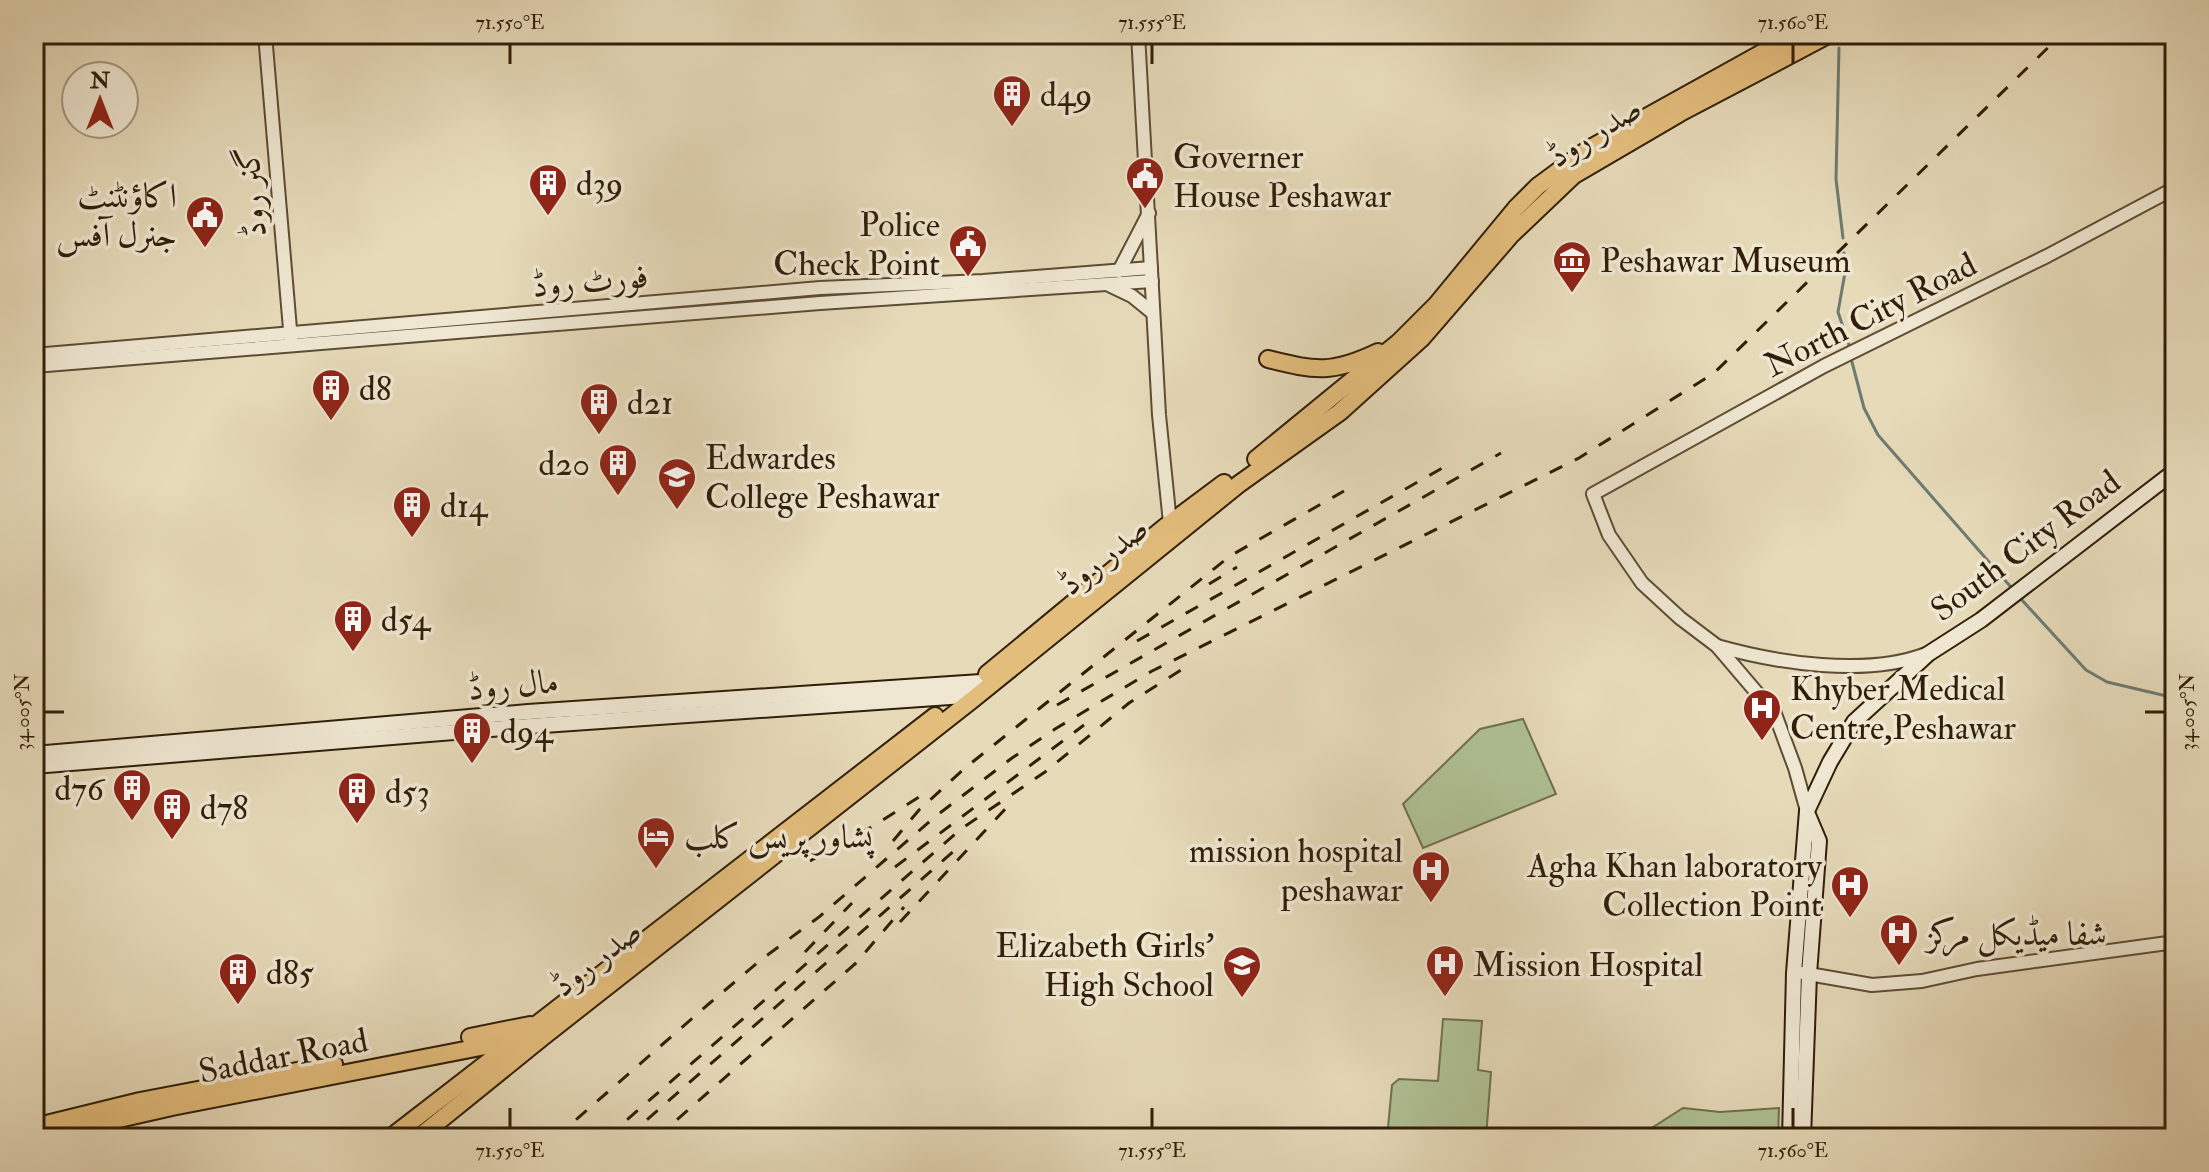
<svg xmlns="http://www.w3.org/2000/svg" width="2209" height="1172" viewBox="0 0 2209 1172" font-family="'IM FELL Double Pica',Amiri,serif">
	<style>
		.green { fill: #afc194; stroke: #70704e; stroke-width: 2 }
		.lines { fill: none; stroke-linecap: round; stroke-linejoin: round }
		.stream { stroke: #6e7b71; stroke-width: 3 }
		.tertiary-casing { stroke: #5e4d34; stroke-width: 16 }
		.secondary-casing { stroke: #301e08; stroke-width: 18 }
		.primary-casing { stroke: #301e08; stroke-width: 20 }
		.tertiary { stroke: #efe7d2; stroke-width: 12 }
		.secondary { stroke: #efe7d2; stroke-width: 14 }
		.primary { stroke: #e3bd7c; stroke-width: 16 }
		.rail { stroke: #301e08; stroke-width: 3; stroke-dasharray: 14 14; stroke-linecap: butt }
		.ticks { fill: none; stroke: #301e08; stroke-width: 3 }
		.labels { text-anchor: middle; stroke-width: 7; stroke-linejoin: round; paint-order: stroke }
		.poi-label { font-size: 34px; fill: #301e08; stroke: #efe7d2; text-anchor: start }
		.street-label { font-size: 34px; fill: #301e08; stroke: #efe7d2 }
		.neatline { fill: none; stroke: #301e08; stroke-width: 3 }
		.ticks-label { font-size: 20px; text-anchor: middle; fill: #301e08 }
	</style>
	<rect width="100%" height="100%" fill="#e6dab9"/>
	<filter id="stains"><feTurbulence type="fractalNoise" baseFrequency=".0025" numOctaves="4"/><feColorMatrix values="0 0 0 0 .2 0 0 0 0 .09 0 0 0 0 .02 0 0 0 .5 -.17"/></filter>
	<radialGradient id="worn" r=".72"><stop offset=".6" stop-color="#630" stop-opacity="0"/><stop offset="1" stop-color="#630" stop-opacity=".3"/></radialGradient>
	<g class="green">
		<polygon points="1523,719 1556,794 1423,848 1403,804 1480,729"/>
		<polygon points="1443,1019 1482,1021 1478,1070 1491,1072 1486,1138 1387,1138 1392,1085 1399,1079 1438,1081"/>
		<polygon points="1683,1108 1720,1112 1779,1108 1778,1138 1636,1138"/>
	</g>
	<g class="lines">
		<g class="stream">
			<polyline points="1839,48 1836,179 1843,238"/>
			<polyline points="1844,253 1846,267 1838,312 1849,345"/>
			<polyline points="1852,362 1864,408 1878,435 2010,586"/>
			<polyline points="2021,599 2086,670 2107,682 2175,698"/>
		</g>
		<g class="tertiary-casing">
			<g id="tertiary">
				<polyline points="265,34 291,341"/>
				<polyline points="1138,34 1159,415 1170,523"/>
				<polyline points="1119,271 1149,213"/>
				<polyline points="1109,285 1132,296 1153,313"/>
				<polyline points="34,355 820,288 983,281 1151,268"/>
				<polyline points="34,366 820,303 1152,281"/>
				<path d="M 1717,646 C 1777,663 1866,677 1926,654"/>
				<polyline points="1807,811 1795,768 1775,714 1717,646 1680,618 1642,583 1609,535 1593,494 1824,366 2047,256 2175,188"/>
				<polyline points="1803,973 1872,985 1922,981 1977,969 2175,942"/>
			</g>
		</g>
		<g class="secondary-casing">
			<g id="secondary">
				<polyline points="34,754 528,712 996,681"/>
				<polyline points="34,766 529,726 979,695"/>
				<polyline points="1790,1138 1794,973 1807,811 1830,762 1854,722 1928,654 1981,620 2175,471"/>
				<polyline points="1803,1138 1809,974 1819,841 1808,815"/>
			</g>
		</g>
		<g class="primary-casing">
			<g id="primary">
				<path d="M 1268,359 C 1316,371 1332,374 1378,352"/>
				<polyline points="1256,459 1399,342 1436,305 1516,208 1538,186 1587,150 1796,34"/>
				<polyline points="987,674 1165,527 1224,483"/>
				<polyline points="470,1037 530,1025"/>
				<polyline points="34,1127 140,1101 334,1064"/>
				<polyline points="35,1138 172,1107 511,1041"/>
				<polyline points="390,1138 935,716"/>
				<polyline points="418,1138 544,1036 972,700 1239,484 1340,412 1422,338 1511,235 1574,175 1680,113 1830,34"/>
			</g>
		</g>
		<use href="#tertiary" class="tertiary"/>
		<use href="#secondary" class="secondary"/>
		<use href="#primary" class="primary"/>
		<g class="rail">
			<polyline points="1209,584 1237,567"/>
			<polyline points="1137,641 1446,466"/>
			<polyline points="1057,705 1501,453"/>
			<polyline points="893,841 919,810 965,768 1230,556 1344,491"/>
			<polyline points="810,861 875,825 930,790"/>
			<polyline points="895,867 1084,725"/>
			<polyline points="900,922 1009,805"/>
			<polyline points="805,952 852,903"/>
			<polyline points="555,1138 711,1002 762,959 819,917 936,816 1012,758 1055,729 1152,671 1579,458 1714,373 2062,34"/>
			<polyline points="606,1138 961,829 1045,772 1129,703 1192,663"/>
			<polyline points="626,1138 963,843"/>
			<polyline points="656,1138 856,963 904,907"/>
		</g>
	</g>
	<path class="ticks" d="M 510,44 L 510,64M 1152,44 L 1152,64M 1793,44 L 1793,64M 44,712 L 64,712M 2145,712 L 2165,712M 510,1108 L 510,1128M 1152,1108 L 1152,1128M 1793,1108 L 1793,1128"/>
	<defs>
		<g id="building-pin" transform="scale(2)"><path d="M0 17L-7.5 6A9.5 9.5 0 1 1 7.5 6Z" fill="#8f2418" stroke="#efe7d2"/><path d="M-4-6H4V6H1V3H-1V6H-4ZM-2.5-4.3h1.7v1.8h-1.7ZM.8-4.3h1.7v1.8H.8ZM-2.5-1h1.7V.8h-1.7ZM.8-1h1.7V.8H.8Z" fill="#fff"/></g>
		<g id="civic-pin" transform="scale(2)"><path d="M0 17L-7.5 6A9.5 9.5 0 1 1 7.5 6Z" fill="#8f2418" stroke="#efe7d2"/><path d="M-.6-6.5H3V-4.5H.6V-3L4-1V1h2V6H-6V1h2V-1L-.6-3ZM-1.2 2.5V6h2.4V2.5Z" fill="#fff"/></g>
		<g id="museum-pin" transform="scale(2)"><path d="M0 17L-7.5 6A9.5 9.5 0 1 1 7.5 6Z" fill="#8f2418" stroke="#efe7d2"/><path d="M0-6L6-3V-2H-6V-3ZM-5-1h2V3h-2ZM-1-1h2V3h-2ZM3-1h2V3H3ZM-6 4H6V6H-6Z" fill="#fff"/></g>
		<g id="university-pin" transform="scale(2)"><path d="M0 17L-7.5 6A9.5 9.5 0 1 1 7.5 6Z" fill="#8f2418" stroke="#efe7d2"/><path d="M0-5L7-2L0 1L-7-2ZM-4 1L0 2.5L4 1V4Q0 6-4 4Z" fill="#fff"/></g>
		<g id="hospital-pin" transform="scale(2)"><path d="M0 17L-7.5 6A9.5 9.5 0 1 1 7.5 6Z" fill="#8f2418" stroke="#efe7d2"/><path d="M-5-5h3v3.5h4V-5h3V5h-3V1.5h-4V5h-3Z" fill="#fff"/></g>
		<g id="hotel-pin" transform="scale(2)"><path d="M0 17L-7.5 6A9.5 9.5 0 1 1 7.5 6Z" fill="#8f2418" stroke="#efe7d2"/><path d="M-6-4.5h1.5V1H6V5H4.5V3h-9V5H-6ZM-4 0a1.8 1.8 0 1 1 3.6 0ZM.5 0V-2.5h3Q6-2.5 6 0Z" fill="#fff"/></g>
		<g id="school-pin" transform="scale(2)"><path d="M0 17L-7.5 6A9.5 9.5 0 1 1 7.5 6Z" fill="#8f2418" stroke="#efe7d2"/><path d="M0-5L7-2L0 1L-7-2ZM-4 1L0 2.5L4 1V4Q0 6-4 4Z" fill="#fff"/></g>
	</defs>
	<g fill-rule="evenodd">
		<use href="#building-pin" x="1012" y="94"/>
		<use href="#civic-pin" x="1145" y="176"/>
		<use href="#building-pin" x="548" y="183"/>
		<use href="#civic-pin" x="205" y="215"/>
		<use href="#civic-pin" x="968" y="244"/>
		<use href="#museum-pin" x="1572" y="260"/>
		<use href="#building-pin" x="331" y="388"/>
		<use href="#building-pin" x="599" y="402"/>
		<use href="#building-pin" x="618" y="463"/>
		<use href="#university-pin" x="677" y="477"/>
		<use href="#building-pin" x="412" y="505"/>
		<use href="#building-pin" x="353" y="619"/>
		<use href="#hospital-pin" x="1762" y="708"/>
		<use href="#building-pin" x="472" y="731"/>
		<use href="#building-pin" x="132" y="788"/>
		<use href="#building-pin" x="357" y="791"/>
		<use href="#building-pin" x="172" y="807"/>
		<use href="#hotel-pin" x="656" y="836"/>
		<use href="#hospital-pin" x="1431" y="870"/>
		<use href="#hospital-pin" x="1850" y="885"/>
		<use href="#hospital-pin" x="1899" y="933"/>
		<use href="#hospital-pin" x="1445" y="964"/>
		<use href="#school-pin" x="1242" y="965"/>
		<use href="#building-pin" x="238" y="972"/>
	</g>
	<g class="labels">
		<g class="poi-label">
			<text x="1040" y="106">d49</text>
			<text x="1173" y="168">Governer<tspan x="1173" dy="39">House Peshawar</tspan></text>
			<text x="576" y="195">d39</text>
			<text x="177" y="207" text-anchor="end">اکاؤنٹنٹ<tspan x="177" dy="39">جنرل آفس</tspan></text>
			<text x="940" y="236" text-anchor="end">Police<tspan x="940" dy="39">Check Point</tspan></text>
			<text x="1600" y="272">Peshawar Museum</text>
			<text x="359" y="400">d8</text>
			<text x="627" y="414">d21</text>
			<text x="705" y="469">Edwardes<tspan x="705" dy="39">College Peshawar</tspan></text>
			<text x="590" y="475" text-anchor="end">d20</text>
			<text x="440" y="517">d14</text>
			<text x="381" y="631">d54</text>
			<text x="1790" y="700">Khyber Medical<tspan x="1790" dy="39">Centre,Peshawar</tspan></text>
			<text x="500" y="743">d94</text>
			<text x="104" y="800" text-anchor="end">d76</text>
			<text x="385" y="803">d53</text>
			<text x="200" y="819">d78</text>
			<text x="684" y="848">پشاور پریس کلب</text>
			<text x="1403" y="862" text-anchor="end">mission hospital<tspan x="1403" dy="39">peshawar</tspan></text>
			<text x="1822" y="877" text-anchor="end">Agha Khan laboratory<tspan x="1822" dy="39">Collection Point</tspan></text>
			<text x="1927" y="945">شفا میڈیکل مركز</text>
			<text x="1214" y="957" text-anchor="end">Elizabeth Girls'<tspan x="1214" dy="39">High School</tspan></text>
			<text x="1473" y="976">Mission Hospital</text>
			<text x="266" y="984">d85</text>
		</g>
		<g class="street-label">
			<text transform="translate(1594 131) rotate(-32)" y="12">صدر روڈ</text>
			<text transform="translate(250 192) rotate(-95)" y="12">گنر روڈ</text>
			<text transform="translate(590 280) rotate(-5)" y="12">فورٹ روڈ</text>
			<text transform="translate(1870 314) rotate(-27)" y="12">North City Road</text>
			<text transform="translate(2025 545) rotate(-37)" y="12">South City Road</text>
			<text transform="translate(1103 555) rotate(-39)" y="12">صدر روڈ</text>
			<text transform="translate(513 684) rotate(-5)" y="12">مال روڈ</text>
			<text transform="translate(596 957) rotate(-38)" y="12">صدر روڈ</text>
			<text transform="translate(283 1055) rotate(-11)" y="12">Saddar Road</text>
		</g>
	</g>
	<rect width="2209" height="1172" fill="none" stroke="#e6dab9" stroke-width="88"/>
	<g transform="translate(100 100)"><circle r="38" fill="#efe7d2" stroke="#a39781" stroke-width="2"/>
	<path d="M0-6L14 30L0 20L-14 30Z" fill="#8f2418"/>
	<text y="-12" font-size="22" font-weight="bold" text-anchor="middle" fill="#301e08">N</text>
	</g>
	<rect x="44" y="44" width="2121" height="1084" class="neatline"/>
	<g class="ticks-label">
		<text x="510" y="29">71.550°E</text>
		<text x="1152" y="29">71.555°E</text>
		<text x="1793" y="29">71.560°E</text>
		<text transform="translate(22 712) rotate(-90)" y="7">34.005°N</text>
		<text transform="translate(2187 712) rotate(-90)" y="7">34.005°N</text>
		<text x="510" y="1157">71.550°E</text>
		<text x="1152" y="1157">71.555°E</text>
		<text x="1793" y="1157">71.560°E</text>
	</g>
	<rect width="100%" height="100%" filter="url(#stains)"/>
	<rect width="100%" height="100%" fill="url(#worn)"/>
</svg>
